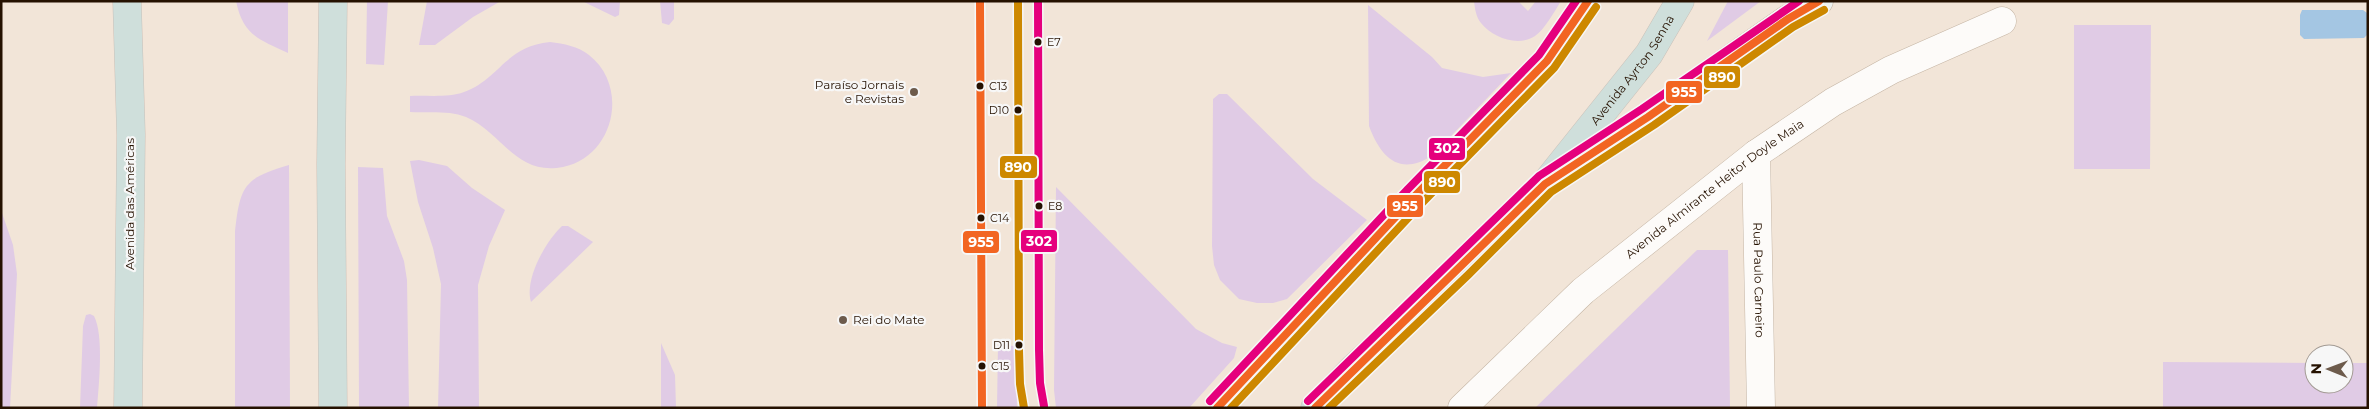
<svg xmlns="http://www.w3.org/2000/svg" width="2369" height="409" viewBox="0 0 2369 409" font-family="Montserrat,sans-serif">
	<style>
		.green { fill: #e0cbe5 }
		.water { fill: #a4c6e3 }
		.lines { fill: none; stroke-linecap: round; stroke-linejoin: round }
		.street-casing { stroke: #c5b5a4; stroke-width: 29 }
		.secondary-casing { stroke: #c5b5a4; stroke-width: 29 }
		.highway-casing { stroke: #cac1b9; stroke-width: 29 }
		.street { stroke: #fdfbf9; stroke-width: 28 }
		.secondary { stroke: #eff3f0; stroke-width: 28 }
		.highway { stroke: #cfdfdb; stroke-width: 28 }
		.bus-1-casing { stroke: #f7f7f7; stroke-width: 11 }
		.bus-2-casing { stroke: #f7f7f7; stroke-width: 11 }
		.bus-3-casing { stroke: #f7f7f7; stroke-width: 11 }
		.bus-1 { stroke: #f26522; stroke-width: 8 }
		.bus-2 { stroke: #cd8800; stroke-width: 8 }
		.bus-3 { stroke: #e5007d; stroke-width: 8 }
		.bus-dot { fill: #251100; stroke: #f7f7f7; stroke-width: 2 }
		.poi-dot { fill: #6d5b4c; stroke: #f7f7f7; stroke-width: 2 }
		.labels { text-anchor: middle; stroke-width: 4.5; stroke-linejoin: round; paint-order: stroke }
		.bus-label { font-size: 11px; fill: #251100; stroke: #f7f7f7; text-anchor: start }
		.street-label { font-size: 12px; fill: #251100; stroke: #f7f7f7 }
		.poi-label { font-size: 12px; fill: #251100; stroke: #f7f7f7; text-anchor: end }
		.line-badge { stroke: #f7f7f7; stroke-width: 2 }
		.badge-label { font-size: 14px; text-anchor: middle; font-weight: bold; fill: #fff }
	</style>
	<rect width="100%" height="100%" fill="#f2e5d8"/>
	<g class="green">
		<path d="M 236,1 L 288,1 L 288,53 C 258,39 243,35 236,1 Z"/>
		<polygon points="367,1 388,1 384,65 366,64"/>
		<polygon points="427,1 501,1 473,17 435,45 419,45"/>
		<polygon points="582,1 620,1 619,15 615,17"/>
		<polygon points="660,1 674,1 674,19 669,25 662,23"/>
		<path d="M 1474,1 L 1518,1 L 1528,11 L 1536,1 L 1561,1 C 1554,12 1545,29 1535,36 C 1518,47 1493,38 1481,23 C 1476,17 1475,9 1474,1 Z"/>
		<polygon points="1728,1 1761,1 1707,41"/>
		<path d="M 1368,5 L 1432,57 L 1442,68 L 1483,77 L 1511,73 L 1433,155 C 1400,177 1381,158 1369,126 Z"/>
		<polygon points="2074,25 2151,25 2150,169 2074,169"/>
		<path d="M 550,42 C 564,44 578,46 589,55 C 630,87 614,157 563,167 C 515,176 503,133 466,117 C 450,110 427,113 410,112 L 410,96 C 427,95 448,98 464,92 C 501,78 504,47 550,42 Z"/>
		<polygon points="1219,94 1227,94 1313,179 1367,220 1287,299 1273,303 1257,303 1239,299 1220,280 1214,265 1212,246 1213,99"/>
		<polygon points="419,160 447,166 472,188 505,210 489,246 478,285 479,408 438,408 441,284 433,248 418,202 410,161"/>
		<path d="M 289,165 L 290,408 L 235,408 L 235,231 C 240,186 244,178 289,165 Z"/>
		<polygon points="358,167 383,168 387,216 404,261 407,280 409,408 359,408"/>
		<polygon points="1056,187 1196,329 1222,343 1237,347 1234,358 1189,408 1056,408 1054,390"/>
		<polygon points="1,210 13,245 17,274 10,408 1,408"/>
		<path d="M 562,226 L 568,226 L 593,242 L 531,302 C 524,279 546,241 562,226 Z"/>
		<polygon points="1697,250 1728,250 1730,408 1535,408"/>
		<path d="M 90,314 L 94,316 C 104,335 99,385 97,408 L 80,408 L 83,326 L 86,315 Z"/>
		<polygon points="661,343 675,375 676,408 661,408"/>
		<polygon points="998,345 1016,346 1017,408 997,408"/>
		<polygon points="2163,362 2314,363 2314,384 2344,384 2344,363 2368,363 2368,408 2163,408"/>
	</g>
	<polygon class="water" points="2302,10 2363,10 2367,13 2367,35 2364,38 2304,39 2300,35 2300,15"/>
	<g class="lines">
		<g class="street-casing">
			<g id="street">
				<path id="s1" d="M 1756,154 L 1761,408"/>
				<path id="s2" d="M 1462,408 L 1583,291 L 1756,154 L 1833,102 L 1891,70 L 2002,21"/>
			</g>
		</g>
		<g class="secondary-casing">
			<polyline id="secondary" points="1550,180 1648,117 1788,19 1819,1"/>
		</g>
		<g class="highway-casing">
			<g id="highway">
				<polyline points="127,1 131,135 128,408"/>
				<polyline points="333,408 331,164 333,1"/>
				<path id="s3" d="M 1315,408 L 1355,367 L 1461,268 L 1545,184 L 1649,54 L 1680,1"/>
			</g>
		</g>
		<use href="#street" class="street"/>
		<use href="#secondary" class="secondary"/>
		<use href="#highway" class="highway"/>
		<g class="bus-1-casing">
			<g id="bus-1">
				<polyline points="980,1 982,408"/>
				<polyline points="1217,408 1415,196 1547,61 1588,1"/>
				<polyline points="1315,408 1545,184 1648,117 1788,19 1819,1"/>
			</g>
		</g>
		<g class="bus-2-casing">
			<g id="bus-2">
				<polyline points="1018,1 1019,350 1020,384 1024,408"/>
				<polyline points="1231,408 1422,203 1554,68 1596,7"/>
				<polyline points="1329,408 1468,275 1551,192 1654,125 1793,27 1824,10"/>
			</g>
		</g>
		<g class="bus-3-casing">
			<g id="bus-3">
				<polyline points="1038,1 1039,350 1040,383 1044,406"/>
				<polyline points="1210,401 1408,189 1539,55 1576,1"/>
				<polyline points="1308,401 1539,176 1642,109 1799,1"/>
			</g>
		</g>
		<use href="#bus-1" class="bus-1"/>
		<use href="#bus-2" class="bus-2"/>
		<use href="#bus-3" class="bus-3"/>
	</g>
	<g class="bus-dot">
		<circle cx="1038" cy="42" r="4.5"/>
		<circle cx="980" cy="86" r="4.5"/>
		<circle cx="1018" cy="110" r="4.5"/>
		<circle cx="1039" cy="206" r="4.5"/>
		<circle cx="981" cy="218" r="4.5"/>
		<circle cx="1019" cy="345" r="4.5"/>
		<circle cx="982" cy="366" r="4.5"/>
	</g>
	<g class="poi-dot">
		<circle cx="914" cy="92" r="5"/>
		<circle cx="843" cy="320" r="5"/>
	</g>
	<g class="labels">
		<g class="bus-label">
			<text x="1047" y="46">E7</text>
			<text x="989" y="90">C13</text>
			<text x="1009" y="114" text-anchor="end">D10</text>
			<text x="1048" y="210">E8</text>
			<text x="990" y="222">C14</text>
			<text x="1010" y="349" text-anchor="end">D11</text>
			<text x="991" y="370">C15</text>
		</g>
		<g class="street-label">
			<text dy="4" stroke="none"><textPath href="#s3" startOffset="465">Avenida Ayrton Senna</textPath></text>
			<text dy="4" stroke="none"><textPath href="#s2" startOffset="335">Avenida Almirante Heitor Doyle Maia</textPath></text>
			<text transform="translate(130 204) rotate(-90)" y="4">Avenida das Américas</text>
			<text dy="4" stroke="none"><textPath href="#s1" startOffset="126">Rua Paulo Carneiro</textPath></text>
		</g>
		<g class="poi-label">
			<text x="904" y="89">Paraíso Jornais<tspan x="904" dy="14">e Revistas</tspan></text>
			<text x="853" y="324" text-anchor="start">Rei do Mate</text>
		</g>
	</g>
	<g class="line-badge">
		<rect x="1703" y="65" width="38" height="24" rx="5" fill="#cd8800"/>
		<rect x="1665" y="80" width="38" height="24" rx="5" fill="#f26522"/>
		<rect x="1428" y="137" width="38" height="24" rx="5" fill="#e5007d"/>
		<rect x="999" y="155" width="39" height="24" rx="5" fill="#cd8800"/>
		<rect x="1423" y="170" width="38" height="24" rx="5" fill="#cd8800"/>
		<rect x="1386" y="194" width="38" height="24" rx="5" fill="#f26522"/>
		<rect x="1020" y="229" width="38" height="24" rx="5" fill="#e5007d"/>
		<rect x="962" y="230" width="38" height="24" rx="5" fill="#f26522"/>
	</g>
	<g class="badge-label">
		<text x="1722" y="82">890</text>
		<text x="1684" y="97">955</text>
		<text x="1447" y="153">302</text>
		<text x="1018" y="172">890</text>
		<text x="1442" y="187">890</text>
		<text x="1405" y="211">955</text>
		<text x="1039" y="246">302</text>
		<text x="981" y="247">955</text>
	</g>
	<rect width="2369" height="409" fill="none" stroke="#251100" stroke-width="5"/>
	<g transform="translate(2329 369) rotate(271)"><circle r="24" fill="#f7f7f7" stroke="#a39b94"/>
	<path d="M0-4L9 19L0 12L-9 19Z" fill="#6d5b4c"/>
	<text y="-8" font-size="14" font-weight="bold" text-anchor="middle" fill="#251100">N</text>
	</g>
</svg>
